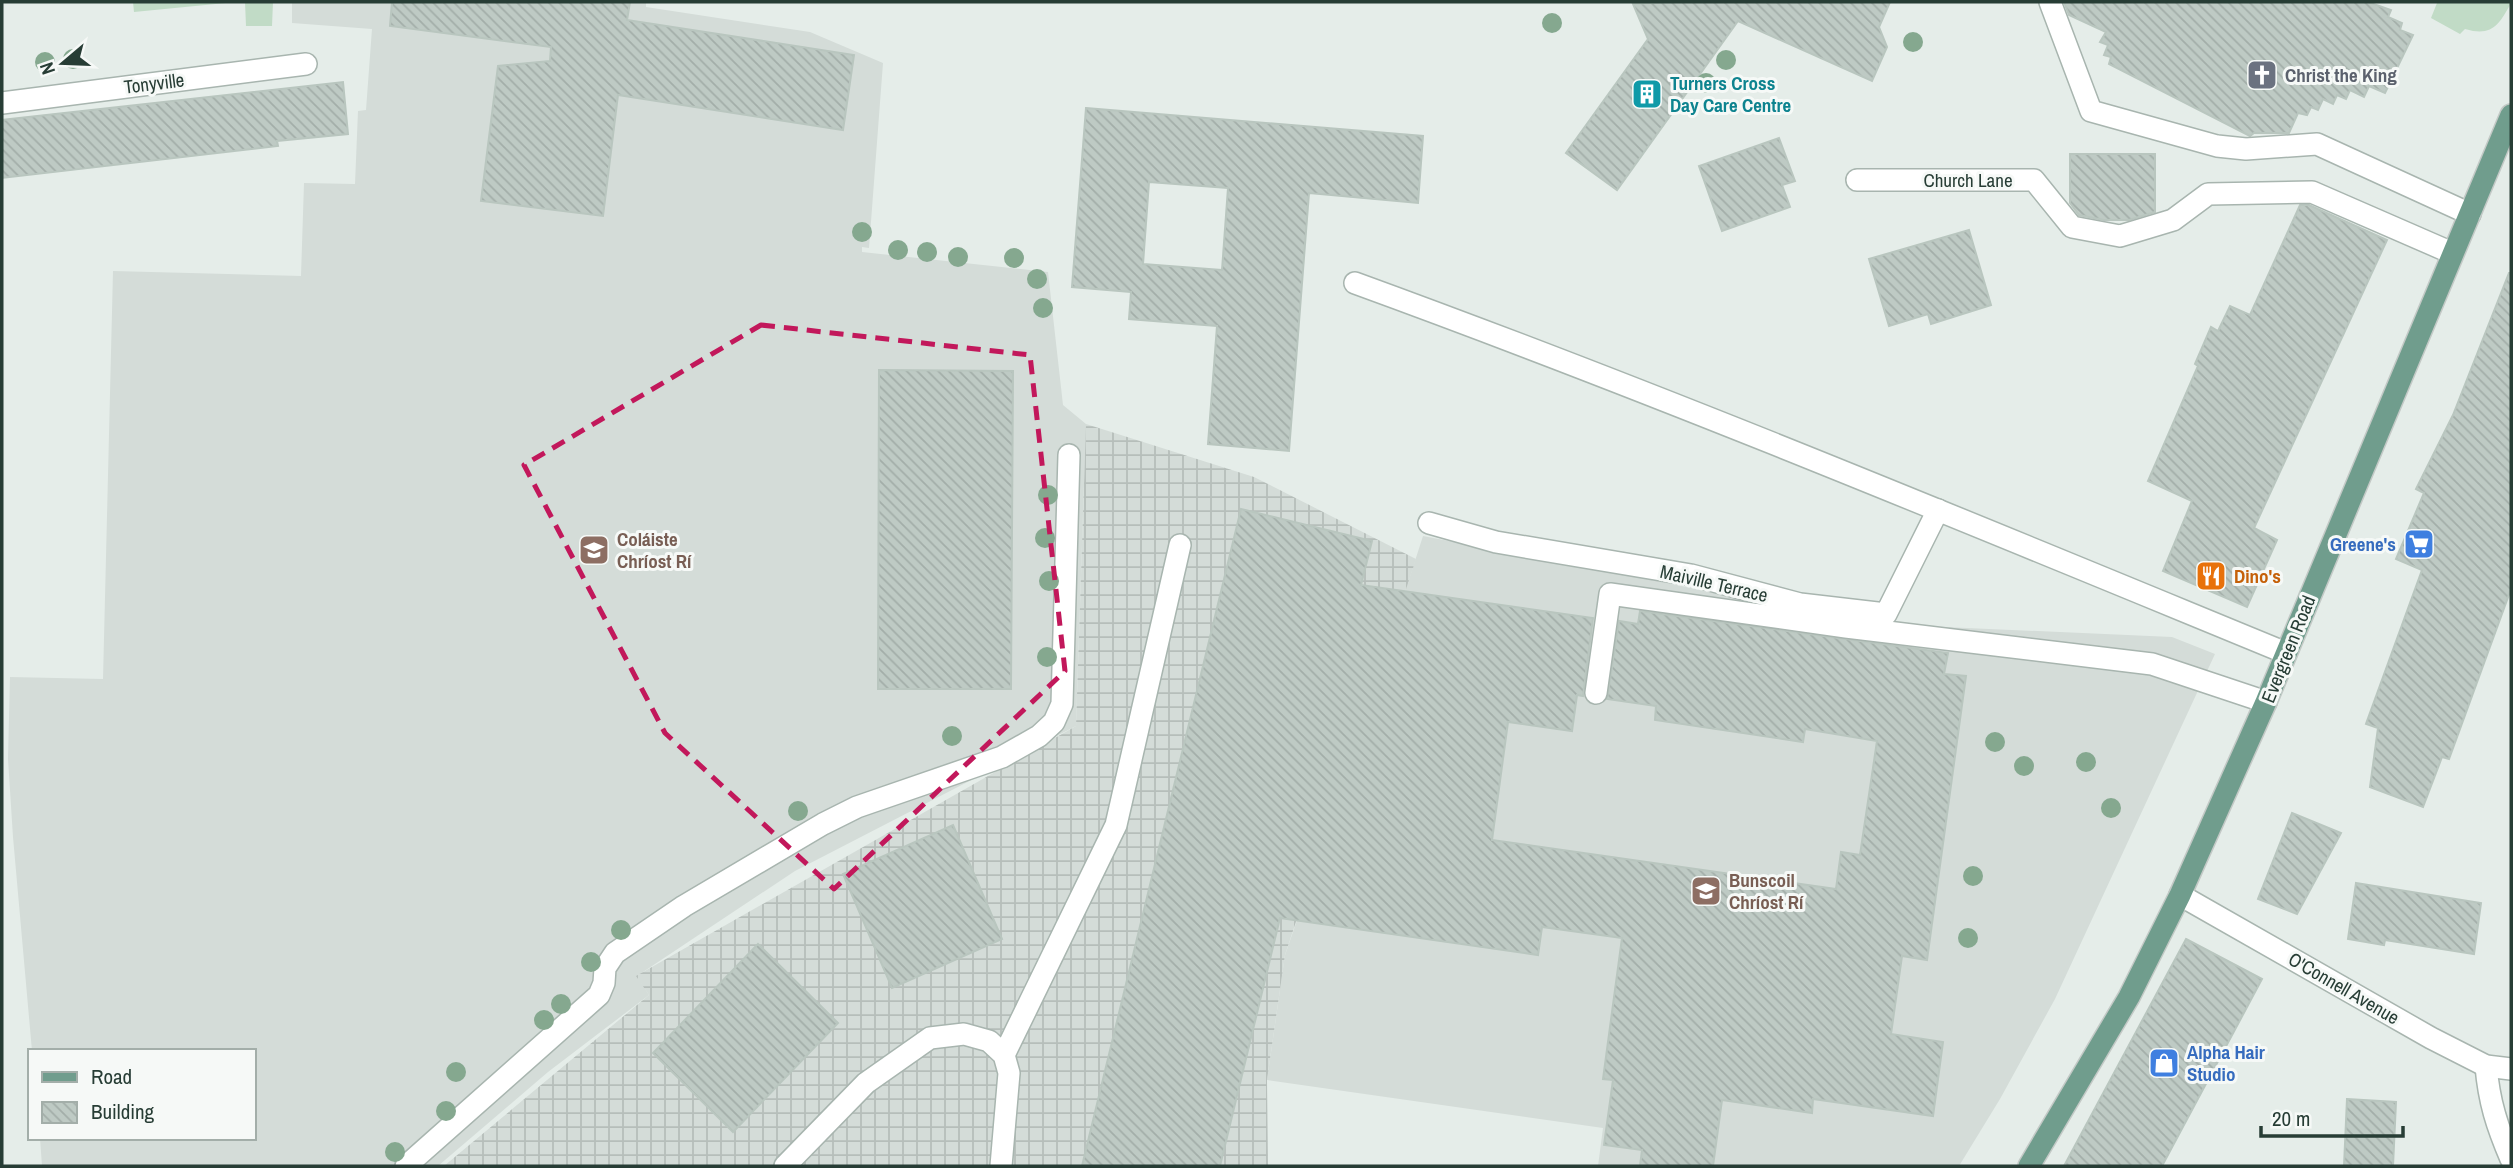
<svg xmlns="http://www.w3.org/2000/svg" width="2513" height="1168" viewBox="0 0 2513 1168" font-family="'Archivo Narrow',sans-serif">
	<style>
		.built { fill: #d4dcd8 }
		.industrial { fill: url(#industrial-grid) }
		.grass { fill: #c1dbc6 }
		.building { fill: url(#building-back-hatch); stroke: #b9c6bf; stroke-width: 2; fill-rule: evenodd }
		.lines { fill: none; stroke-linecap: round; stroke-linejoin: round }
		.minor-casing { stroke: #a8b5af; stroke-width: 24 }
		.major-casing { stroke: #c3c9c6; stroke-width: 24 }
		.minor { stroke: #fff; stroke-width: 21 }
		.major { stroke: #709d8d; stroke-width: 21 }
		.tree { fill: #85a88f }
		.marked { fill: none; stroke: #c2185b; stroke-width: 5; stroke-dasharray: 14 9; stroke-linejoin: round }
		.labels { text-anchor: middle; stroke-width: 6; stroke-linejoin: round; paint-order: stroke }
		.worship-label { font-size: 19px; font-weight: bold; fill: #5b616d; stroke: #f6f9f7; text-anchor: start }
		.street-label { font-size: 19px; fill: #273d35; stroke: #f6f9f7 }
		.culture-label { font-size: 19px; font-weight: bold; fill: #0d838f; stroke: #f6f9f7; text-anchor: start }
		.education-label { font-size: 19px; font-weight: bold; fill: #785e54; stroke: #f6f9f7; text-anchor: start }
		.shop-label { font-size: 19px; font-weight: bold; fill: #366cbe; stroke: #f6f9f7; text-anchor: end }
		.food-label { font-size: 19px; font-weight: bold; fill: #c56008; stroke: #f6f9f7; text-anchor: start }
	</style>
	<defs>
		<pattern id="industrial-grid" width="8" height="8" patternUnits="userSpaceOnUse" patternTransform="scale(1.75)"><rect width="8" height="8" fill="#d4dcd8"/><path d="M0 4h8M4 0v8" fill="none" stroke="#b6beba"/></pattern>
		<pattern id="building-back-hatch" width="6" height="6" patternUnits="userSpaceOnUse" patternTransform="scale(1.75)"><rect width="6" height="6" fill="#becac4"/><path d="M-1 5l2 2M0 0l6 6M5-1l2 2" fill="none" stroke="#a3aea9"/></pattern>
	</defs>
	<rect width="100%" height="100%" fill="#e5ede9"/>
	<g class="built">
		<polygon points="292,2 646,2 646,7 810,32 883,63 869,248 862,247 862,252 1048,272 1063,405 1086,424 1076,726 795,871 637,976 649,995 548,1072 438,1166 42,1166 40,1138 254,1138 254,1051 32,1051 13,837 8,759 10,677 103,679 113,271 301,276 304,183 355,184 358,111 366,110 372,29 292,23"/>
		<polygon points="1423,536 1672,584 1854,623 2172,637 2215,654 2055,999 2000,1099 1959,1166 1598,1166 1603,1128 1267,1080 1285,955 1329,828"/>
	</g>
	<polygon class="industrial" points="1086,424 1254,477 1416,559 1285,955 1267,1080 1268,1166 444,1166 649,995 636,976 1076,726"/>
	<g class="grass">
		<polygon points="133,2 236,2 134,12"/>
		<polygon points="245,2 273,2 272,26 246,26"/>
		<path d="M 2435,2 L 2511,2 L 2511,3 C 2499,25 2492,37 2465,29 L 2460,34 L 2431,18 L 2437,3 Z"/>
	</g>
	<g class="building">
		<polygon points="392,2 630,2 627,20 854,55 843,130 618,95 603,216 481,201 498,66 550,61 551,47 390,26"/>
		<polygon points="1668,2 1890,2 1879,27 1887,47 1872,81 1738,21 1617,190 1566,153 1648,39 1633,4"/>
		<polygon points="2064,2 2368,2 2391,10 2388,17 2402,23 2400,30 2413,35 2385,93 2369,86 2364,97 2350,90 2346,99 2337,95 2333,104 2323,99 2318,110 2311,107 2307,115 2298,113 2289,133 2254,133 2250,136 2109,64 2111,57 2104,55 2108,45 2100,42 2106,32 2069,15"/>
		<polygon points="343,82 348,134 277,141 278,146 2,178 2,120"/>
		<path d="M 1086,108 L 1423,136 L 1418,203 L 1309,193 L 1289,451 L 1208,444 L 1217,326 L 1129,319 L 1131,292 L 1072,287 ZM 1149,182 L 1228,188 L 1222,270 L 1143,264 Z"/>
		<polygon points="1779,138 1795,181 1782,185 1790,207 1722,231 1699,166"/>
		<polygon points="2070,154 2155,154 2155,212 2129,220 2104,220 2079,215 2070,203"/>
		<polygon points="2300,205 2309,205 2387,240 2254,528 2277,540 2247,607 2163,571 2192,501 2148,481 2198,366 2195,364 2211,327 2218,331 2230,306 2250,315"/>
		<polygon points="1969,230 1991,305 1931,324 1928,314 1889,326 1869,259"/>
		<polygon points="2509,273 2511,273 2511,589 2449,759 2442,757 2423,807 2370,787 2378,728 2366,724 2422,570 2396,559 2424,493 2416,489 2453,415"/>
		<polygon points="879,370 1013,371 1011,689 878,689"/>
		<polygon points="1241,509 1372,541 1361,585 1593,618 1583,696 1577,695 1572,731 1508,722 1492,840 1836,889 1841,852 1860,855 1877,741 1805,729 1803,742 1655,720 1656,706 1607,699 1619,621 1638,624 1640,611 1948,653 1944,674 1966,676 1927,960 1902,956 1891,1034 1943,1042 1933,1116 1813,1099 1812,1113 1722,1100 1713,1166 1640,1166 1642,1150 1604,1145 1613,1080 1603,1079 1622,938 1542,927 1538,955 1280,918 1220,1166 1082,1166"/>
		<polygon points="2292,813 2341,833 2297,914 2258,899"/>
		<polygon points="953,825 1002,939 892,988 843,874"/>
		<polygon points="2356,883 2481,903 2474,954 2385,940 2384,945 2348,939"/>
		<polygon points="2186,939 2262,979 2162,1166 2064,1166"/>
		<polygon points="758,944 838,1023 733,1132 653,1053"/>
		<polygon points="2347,1099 2396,1102 2393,1166 2344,1166"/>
	</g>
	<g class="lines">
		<g class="minor-casing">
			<g id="minor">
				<polyline points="2050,2 2091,111 2217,146 2246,149 2317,144 2470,214"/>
				<polyline points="2,103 306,64"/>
				<polyline points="1857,180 2034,180 2072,227 2120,236 2173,220 2208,194 2312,192 2452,253"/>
				<path d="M 1355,283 C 1668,397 1977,526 2286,653"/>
				<polyline points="1429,523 1496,542 1691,575 1800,604 1886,614 1938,510"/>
				<polyline points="1596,693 1610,594 1846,627 2152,664 2266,702"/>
				<polyline points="2180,895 2431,1038 2486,1066 2511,1069"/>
				<polyline points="1004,1055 1116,825 1180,545"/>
				<path d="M 2486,1066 C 2489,1102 2497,1126 2511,1159"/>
				<polyline points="406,1166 599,995 604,983 605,968 615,953 684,906 823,824 857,807 1002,757 1039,736 1054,722 1062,704 1069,455"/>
				<polyline points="785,1166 866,1083 930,1038 964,1034 989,1041 1004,1055 1009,1073 1001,1166"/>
			</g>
		</g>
		<g class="major-casing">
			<polyline id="major" points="2029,1166 2129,997 2180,895 2266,702 2511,115"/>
		</g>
		<use href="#minor" class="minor"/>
		<use href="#major" class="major"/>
	</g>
	<g class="tree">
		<circle cx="1552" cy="23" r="10"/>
		<circle cx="1913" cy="42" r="10"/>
		<circle cx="73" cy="59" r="10"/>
		<circle cx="1726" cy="60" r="10"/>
		<circle cx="45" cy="62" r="10"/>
		<circle cx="1706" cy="83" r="10"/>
		<circle cx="862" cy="232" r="10"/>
		<circle cx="898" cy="250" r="10"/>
		<circle cx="927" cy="252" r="10"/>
		<circle cx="958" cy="257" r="10"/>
		<circle cx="1014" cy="258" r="10"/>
		<circle cx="1037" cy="279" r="10"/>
		<circle cx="1043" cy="308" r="10"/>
		<circle cx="1048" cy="495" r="10"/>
		<circle cx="1045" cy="538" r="10"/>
		<circle cx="1049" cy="581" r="10"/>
		<circle cx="1047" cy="657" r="10"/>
		<circle cx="952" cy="736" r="10"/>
		<circle cx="1995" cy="742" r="10"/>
		<circle cx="2086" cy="762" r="10"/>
		<circle cx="2024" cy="766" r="10"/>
		<circle cx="2111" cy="808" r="10"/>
		<circle cx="798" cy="811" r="10"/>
		<circle cx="1973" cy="876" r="10"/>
		<circle cx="621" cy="930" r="10"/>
		<circle cx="1968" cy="938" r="10"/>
		<circle cx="591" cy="962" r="10"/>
		<circle cx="561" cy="1004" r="10"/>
		<circle cx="544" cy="1020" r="10"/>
		<circle cx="456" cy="1072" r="10"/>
		<circle cx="446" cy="1111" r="10"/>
		<circle cx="395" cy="1152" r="10"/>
	</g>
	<path class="marked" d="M 761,325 L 1030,355 L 1065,671 L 834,889 L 665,733 L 524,465 Z"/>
	<defs>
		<g id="church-square" transform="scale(1.575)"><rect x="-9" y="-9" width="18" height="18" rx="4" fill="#6b7280" stroke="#f6f9f7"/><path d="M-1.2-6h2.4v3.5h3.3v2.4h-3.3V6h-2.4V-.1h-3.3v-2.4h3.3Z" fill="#fff"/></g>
		<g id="building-square" transform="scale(1.575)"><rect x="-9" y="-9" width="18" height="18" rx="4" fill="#0f9aa8" stroke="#f6f9f7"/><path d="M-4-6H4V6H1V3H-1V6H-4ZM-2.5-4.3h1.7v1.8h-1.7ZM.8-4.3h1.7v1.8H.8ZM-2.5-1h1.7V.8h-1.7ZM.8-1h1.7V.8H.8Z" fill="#fff"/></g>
		<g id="supermarket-square" transform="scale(1.575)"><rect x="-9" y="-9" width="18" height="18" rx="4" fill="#3f7fe0" stroke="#f6f9f7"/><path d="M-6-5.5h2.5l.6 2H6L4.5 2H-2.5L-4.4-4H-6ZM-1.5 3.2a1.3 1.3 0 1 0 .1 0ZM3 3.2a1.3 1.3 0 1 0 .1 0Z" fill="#fff"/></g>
		<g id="school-square" transform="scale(1.575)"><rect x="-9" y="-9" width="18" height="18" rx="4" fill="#8d6e63" stroke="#f6f9f7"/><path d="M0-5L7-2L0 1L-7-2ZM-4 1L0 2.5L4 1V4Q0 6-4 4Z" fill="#fff"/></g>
		<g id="restaurant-square" transform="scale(1.575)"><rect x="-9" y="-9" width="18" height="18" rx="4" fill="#e8710a" stroke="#f6f9f7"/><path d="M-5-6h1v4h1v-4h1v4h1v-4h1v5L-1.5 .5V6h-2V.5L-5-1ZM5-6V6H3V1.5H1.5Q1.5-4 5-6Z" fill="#fff"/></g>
		<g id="shop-square" transform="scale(1.575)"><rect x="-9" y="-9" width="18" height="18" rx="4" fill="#3f7fe0" stroke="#f6f9f7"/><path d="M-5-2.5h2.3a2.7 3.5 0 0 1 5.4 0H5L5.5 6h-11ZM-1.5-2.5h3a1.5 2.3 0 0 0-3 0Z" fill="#fff"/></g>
	</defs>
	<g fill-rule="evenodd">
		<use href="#church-square" x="2262" y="75"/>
		<use href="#building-square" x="1647" y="94"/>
		<use href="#supermarket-square" x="2419" y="544"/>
		<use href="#school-square" x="594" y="550"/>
		<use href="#restaurant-square" x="2211" y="576"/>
		<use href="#school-square" x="1706" y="891"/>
		<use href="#shop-square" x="2164" y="1063"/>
	</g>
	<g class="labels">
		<g class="worship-label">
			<text x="2285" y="82">Christ the King</text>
		</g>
		<g class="street-label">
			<text transform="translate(154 83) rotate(-7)" y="7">Tonyville</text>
			<text x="1968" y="187">Church Lane</text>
			<text transform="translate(1714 583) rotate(13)" y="7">Maiville Terrace</text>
			<text transform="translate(2288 649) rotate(-68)" y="7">Evergreen Road</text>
			<text transform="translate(2344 988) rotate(30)" y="7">O'Connell Avenue</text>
		</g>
		<g class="culture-label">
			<text x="1670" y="90">Turners Cross<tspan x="1670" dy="22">Day Care Centre</tspan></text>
		</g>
		<g class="education-label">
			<text x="617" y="546">Coláiste<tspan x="617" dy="22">Chríost Rí</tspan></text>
			<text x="1729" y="887">Bunscoil<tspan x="1729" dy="22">Chríost Rí</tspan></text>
		</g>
		<g class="shop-label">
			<text x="2396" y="551">Greene's</text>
			<text x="2187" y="1059" text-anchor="start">Alpha Hair<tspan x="2187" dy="22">Studio</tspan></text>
		</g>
		<g class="food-label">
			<text x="2234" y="583">Dino's</text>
		</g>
	</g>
	<rect width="2513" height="1168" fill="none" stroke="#273d35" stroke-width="7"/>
	<rect x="28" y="1049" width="228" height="91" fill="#f6f9f7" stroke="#a3aea9" stroke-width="2"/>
	<rect x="42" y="1072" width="35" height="10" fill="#709d8d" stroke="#a3aea9" stroke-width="2"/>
	<text x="91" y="1084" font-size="21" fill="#273d35">Road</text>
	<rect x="42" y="1102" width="35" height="21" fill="url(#building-back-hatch)" stroke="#a3aea9" stroke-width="2"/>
	<text x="91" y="1119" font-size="21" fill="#273d35">Building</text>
	<g transform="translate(63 63) rotate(251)" stroke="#f6f9f7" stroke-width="5" paint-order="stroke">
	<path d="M0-5L12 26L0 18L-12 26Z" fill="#273d35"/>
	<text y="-10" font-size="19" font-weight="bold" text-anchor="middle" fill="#273d35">N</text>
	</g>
	<path d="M2261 1126v10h142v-10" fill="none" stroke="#273d35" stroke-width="3.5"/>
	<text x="2272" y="1126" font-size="21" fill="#273d35" stroke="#f6f9f7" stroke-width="5" paint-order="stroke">20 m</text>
</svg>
